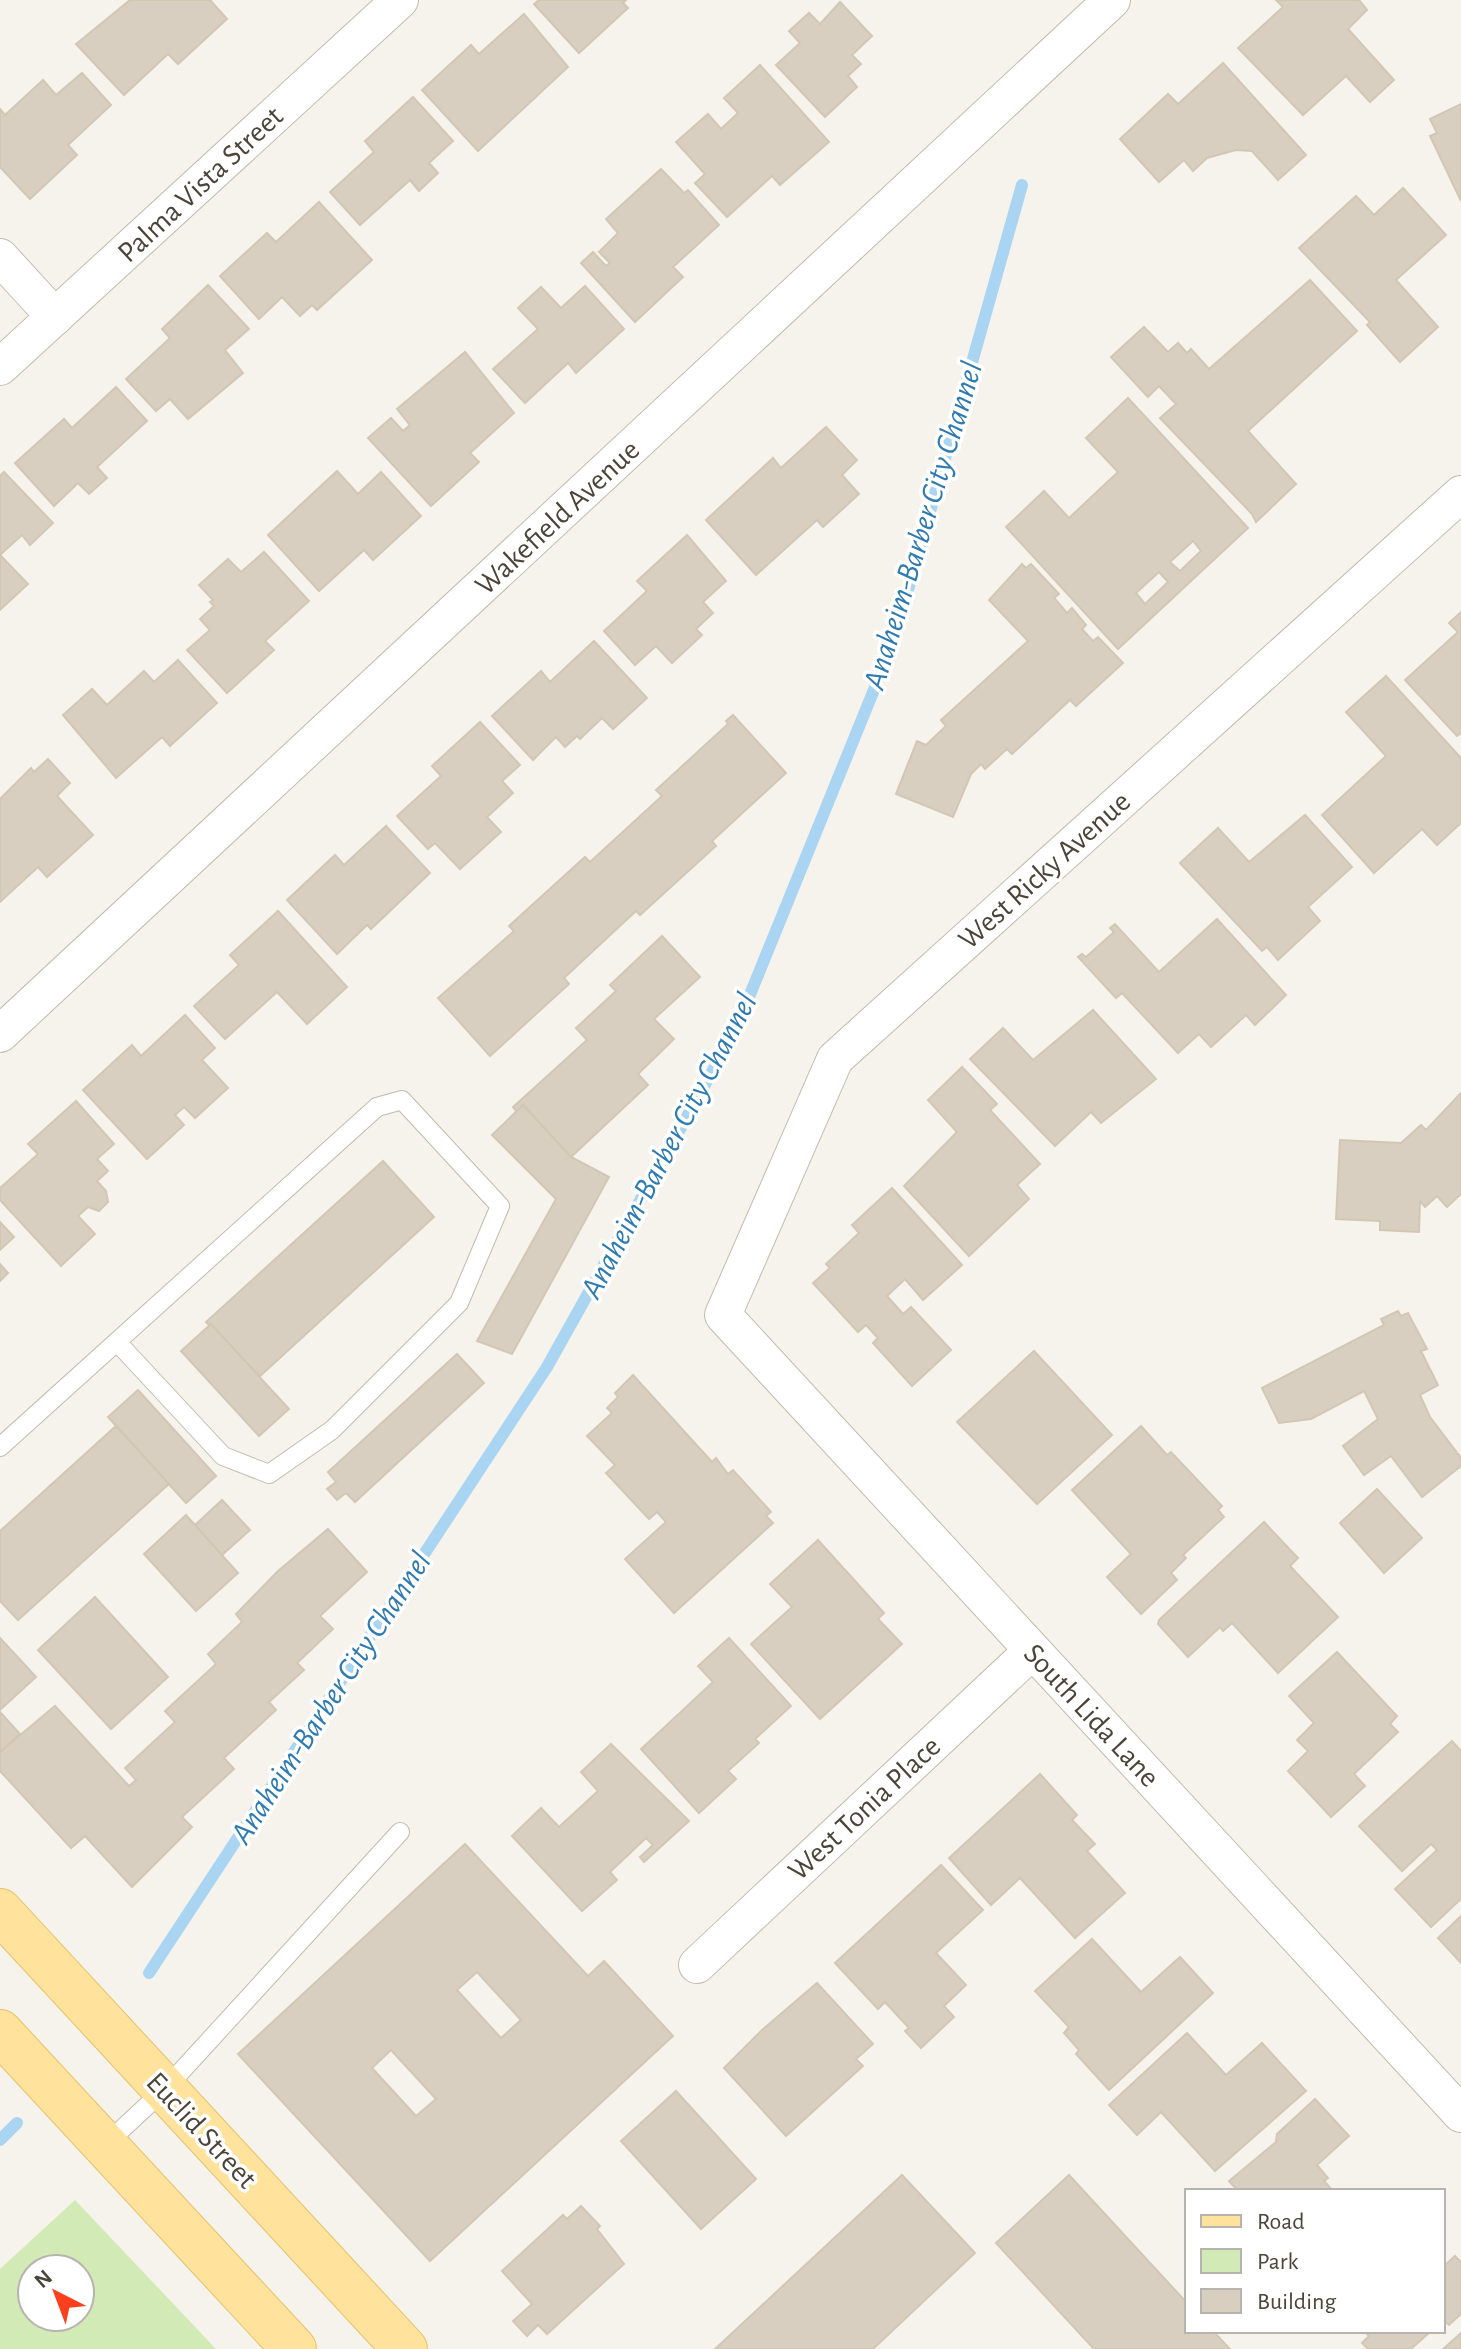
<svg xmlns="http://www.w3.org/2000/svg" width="1461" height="2349" viewBox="0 0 1461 2349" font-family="'Alegreya Sans',sans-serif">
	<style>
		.green { fill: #d2eab5; fill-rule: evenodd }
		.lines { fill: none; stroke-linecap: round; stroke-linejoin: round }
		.stream { stroke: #a9d4f2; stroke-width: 12 }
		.building { fill: #d8cfc1; stroke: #d3c7b4; stroke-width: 2; fill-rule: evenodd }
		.lane-casing { stroke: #c2bbae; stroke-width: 20 }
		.street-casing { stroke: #c2bbae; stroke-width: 38 }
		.primary-casing { stroke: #e6c16a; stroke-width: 46 }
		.lane { stroke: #fff; stroke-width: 18 }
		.street { stroke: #fff; stroke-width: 36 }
		.primary { stroke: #ffe39c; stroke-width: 44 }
		.labels { text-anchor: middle; stroke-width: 7; stroke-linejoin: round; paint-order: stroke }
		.street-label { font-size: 30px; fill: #4b4439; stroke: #fff }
		.water-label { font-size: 32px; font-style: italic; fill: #2e7ab2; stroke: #fff }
	</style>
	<rect width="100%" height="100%" fill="#f6f3ec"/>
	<path class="green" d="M 75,2200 L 216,2349 L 0,2349 L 0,2269 ZM 32,2269 L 80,2269 L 80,2317 L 32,2317 Z"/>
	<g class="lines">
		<g class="stream">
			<polyline points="149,1973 547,1367 736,1029 893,643 1022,185"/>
			<polyline points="0,2140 17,2123"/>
		</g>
	</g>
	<g class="building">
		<polygon points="130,0 210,0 227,19 178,64 168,54 124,95 76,44"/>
		<polygon points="539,0 626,0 623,3 628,8 579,53 534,4"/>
		<polygon points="1276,0 1359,0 1367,10 1348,29 1394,80 1370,102 1346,76 1303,115 1238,48 1283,7"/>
		<polygon points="840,2 872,36 852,55 861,64 848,76 857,87 825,117 776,65 800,43 789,31 809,13 820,24"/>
		<polygon points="524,14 568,67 478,151 422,90 471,45 479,54"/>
		<polygon points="1223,63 1306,155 1278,180 1252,151 1236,150 1207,158 1193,171 1184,160 1159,182 1120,139 1168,94 1178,104"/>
		<polygon points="760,65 829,142 780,185 772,176 727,217 695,183 705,174 676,142 708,114 721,129 738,113 724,98"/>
		<polygon points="82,73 111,105 68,145 77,155 30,199 0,167 0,109 5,115 43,80 56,95"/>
		<polygon points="413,97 453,141 429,163 438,173 419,191 410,180 360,225 330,192 374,152 365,141"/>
		<polygon points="1461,104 1461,201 1430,136 1437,133 1430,119"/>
		<polygon points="661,169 684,193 688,190 719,225 673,267 683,277 635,322 581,263 593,252 606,266 610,263 599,252 618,233 606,219"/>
		<polygon points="1403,188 1446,235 1396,280 1438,327 1400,362 1367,325 1370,322 1299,248 1356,196 1374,215"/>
		<polygon points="319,202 372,260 317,310 312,305 300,316 282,297 259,319 220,276 267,233 276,242"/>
		<polygon points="1310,280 1357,331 1248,431 1296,484 1256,522 1252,514 1160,418 1176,404 1159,386 1148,397 1111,357 1144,327 1168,352 1178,343 1187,353 1191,349 1209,369"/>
		<polygon points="208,285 249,329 225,350 243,373 188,419 170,399 156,411 126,379 170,338 162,329"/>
		<polygon points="585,286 624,329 576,373 568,363 525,403 493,369 538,329 518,308 541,287 561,308"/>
		<polygon points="465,352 514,413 470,453 479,462 431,506 368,438 391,418 403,431 410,425 397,409"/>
		<polygon points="116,387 147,421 97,467 107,478 89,494 78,483 54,506 15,463 64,419 72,428"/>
		<path d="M 1128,398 L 1248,528 L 1118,649 L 1006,527 L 1044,491 L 1069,518 L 1118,472 L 1086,438 ZM 1193,541 L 1201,551 L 1180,571 L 1170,562 ZM 1159,572 L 1168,582 L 1145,604 L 1136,593 Z"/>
		<polygon points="826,427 857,460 842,475 859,494 823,527 817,520 756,575 706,520 773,458 781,468"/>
		<polygon points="337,471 358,494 381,472 421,516 373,560 364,550 319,591 268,535"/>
		<polygon points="4,472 53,523 30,545 22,535 0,555 0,476"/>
		<polygon points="687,535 726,581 703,602 713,613 696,629 702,635 672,663 656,646 635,665 604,631 647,591 637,581"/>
		<polygon points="264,552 309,601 265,641 274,650 227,693 187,650 210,630 200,619 214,606 210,602 213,600 199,585 228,559 241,572"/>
		<polygon points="0,555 28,584 0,610"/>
		<polygon points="1022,564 1026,568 1031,564 1059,594 1054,598 1067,613 1072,608 1086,625 1082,629 1093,641 1098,637 1123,663 1076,706 1070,700 1012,754 1007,749 985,769 981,764 971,774 953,817 896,794 917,741 926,745 946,726 941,720 1028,641 989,600"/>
		<polygon points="1461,612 1461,733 1457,736 1405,680 1458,632 1449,623"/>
		<polygon points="594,641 647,698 613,729 602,718 580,739 577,736 565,747 556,737 533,760 492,716 541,671 550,682"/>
		<polygon points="178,660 217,703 170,746 162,737 116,778 63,715 92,689 107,705 144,671 154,682"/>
		<polygon points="1386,676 1461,758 1461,823 1437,845 1422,829 1374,873 1322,815 1386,756 1346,712"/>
		<polygon points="733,715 786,773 712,841 716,846 640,915 636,911 564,978 569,984 490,1056 438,998 514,931 509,926 585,857 590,862 662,796 656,790 728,724 726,721"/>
		<polygon points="480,722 520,765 502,781 513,793 487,817 501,832 460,869 435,843 428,849 397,816 441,776 432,766"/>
		<polygon points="48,759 70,783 57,796 93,835 47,877 38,867 0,902 0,799 31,768 34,772"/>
		<polygon points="1305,815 1352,867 1308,907 1320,921 1278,960 1267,947 1262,951 1180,863 1218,828 1249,862"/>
		<polygon points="386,826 430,873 371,929 367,925 337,954 287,900 335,855 344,865"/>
		<polygon points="278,911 347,987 307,1024 277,992 225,1039 194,1006 239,965 230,955"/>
		<polygon points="1217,919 1286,995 1255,1025 1246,1015 1211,1047 1199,1034 1178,1053 1122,993 1116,998 1078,957 1082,954 1086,957 1114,932 1110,928 1115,924 1159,972"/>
		<polygon points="662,936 700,977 654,1019 674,1039 638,1074 648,1085 571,1157 523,1105 517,1112 513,1107 587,1040 576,1028 616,991 610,985"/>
		<polygon points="1093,1010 1156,1079 1101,1123 1091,1112 1055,1146 970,1059 1003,1028 1033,1060"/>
		<polygon points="185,1015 215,1048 202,1060 228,1088 195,1118 184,1107 175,1115 184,1125 147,1159 83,1090 132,1045 141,1056"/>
		<polygon points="962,1067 997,1104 990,1110 1040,1164 1017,1185 1029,1199 969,1256 904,1186 957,1132 928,1100"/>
		<polygon points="1461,1093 1461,1194 1447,1207 1437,1196 1425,1207 1420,1201 1419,1232 1380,1230 1380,1221 1336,1219 1340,1140 1401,1143 1421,1125 1426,1130"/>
		<polygon points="76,1101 114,1144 97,1159 108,1171 97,1181 106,1191 108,1202 99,1211 88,1207 78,1216 95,1234 61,1266 0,1200 0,1188 38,1154 28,1144"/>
		<polygon points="523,1105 571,1157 609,1177 512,1354 477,1341 556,1199 492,1135"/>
		<polygon points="383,1161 434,1217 260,1376 206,1322"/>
		<polygon points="892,1188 962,1265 923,1300 905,1279 887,1296 903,1314 911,1307 951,1350 912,1386 873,1343 878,1338 866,1325 858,1332 813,1283 830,1268 826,1264 859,1233 852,1225"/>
		<polygon points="0,1222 14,1237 0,1250"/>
		<polygon points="0,1264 8,1273 0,1281"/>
		<polygon points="1398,1311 1401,1316 1408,1313 1427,1349 1421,1351 1438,1385 1420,1395 1430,1417 1461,1458 1461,1466 1422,1497 1391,1456 1364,1475 1343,1446 1378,1419 1364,1391 1311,1419 1279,1423 1262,1388 1384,1325 1381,1319"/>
		<polygon points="211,1324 289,1409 259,1436 181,1351"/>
		<polygon points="1034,1351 1112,1435 1037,1504 957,1422"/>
		<polygon points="457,1354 484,1383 355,1502 346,1493 337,1500 327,1489 336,1482 328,1472"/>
		<polygon points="633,1375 712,1462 716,1458 728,1474 733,1470 771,1512 766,1516 773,1523 674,1613 625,1559 666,1522 657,1512 649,1519 606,1473 615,1465 587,1436 612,1413 607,1408 618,1397 615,1393"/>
		<polygon points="138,1390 216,1476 186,1503 108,1417"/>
		<polygon points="116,1426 169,1484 18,1620 0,1601 0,1531"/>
		<polygon points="1141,1426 1167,1455 1171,1452 1222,1506 1218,1510 1224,1517 1183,1555 1186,1558 1171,1573 1177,1580 1141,1614 1107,1577 1131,1554 1072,1490"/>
		<polygon points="1377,1489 1422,1538 1384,1573 1340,1523"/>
		<polygon points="222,1500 250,1530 222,1555 195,1525"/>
		<polygon points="186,1515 238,1573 196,1611 144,1554"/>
		<polygon points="1264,1522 1298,1558 1290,1566 1338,1617 1278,1673 1232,1623 1223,1631 1220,1627 1188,1657 1158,1624 1159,1620"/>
		<polygon points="328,1529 367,1572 320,1616 333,1629 297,1663 304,1670 269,1702 276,1710 224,1758 234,1769 182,1817 192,1827 132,1887 85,1836 71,1848 0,1771 0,1752 55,1706 129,1786 136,1780 125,1768 175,1722 165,1711 216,1664 208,1654 242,1622 236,1614 278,1571"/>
		<polygon points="818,1540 884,1613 878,1619 902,1644 820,1719 751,1644 792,1607 770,1584"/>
		<polygon points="95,1597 168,1677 111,1729 38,1650"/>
		<polygon points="0,1638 36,1677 0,1710"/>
		<polygon points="729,1638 791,1706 755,1739 759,1743 728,1771 736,1779 699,1813 641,1749 713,1682 698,1666"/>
		<polygon points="1337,1652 1397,1716 1390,1724 1398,1732 1354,1774 1365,1786 1331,1817 1288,1771 1308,1751 1297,1740 1314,1723 1289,1696"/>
		<polygon points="0,1712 20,1734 0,1752"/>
		<polygon points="1452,1741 1461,1751 1461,1899 1431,1927 1395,1889 1437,1850 1431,1844 1402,1871 1359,1826"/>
		<polygon points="611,1744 689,1821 644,1862 640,1857 653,1845 646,1838 610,1872 617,1880 582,1911 512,1836 541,1808 559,1827 598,1791 581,1772"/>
		<polygon points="1040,1774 1077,1815 1072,1820 1095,1844 1087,1851 1125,1893 1075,1938 1020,1878 991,1905 949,1858"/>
		<path d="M 465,1844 L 588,1976 L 604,1961 L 673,2036 L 430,2261 L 238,2054 ZM 477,1972 L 521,2020 L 501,2038 L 457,1990 ZM 391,2050 L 436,2099 L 416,2116 L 372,2068 Z"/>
		<polygon points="941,1865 983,1910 936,1953 966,1985 944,2006 954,2017 921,2048 905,2031 909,2028 885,2002 878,2009 835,1963"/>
		<polygon points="1461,1916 1461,1963 1438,1938"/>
		<polygon points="1092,1939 1141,1992 1180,1957 1213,1993 1109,2090 1076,2054 1079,2050 1064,2033 1069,2027 1035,1991"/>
		<polygon points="817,1983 873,2044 856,2059 863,2066 786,2136 724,2068 761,2031"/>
		<polygon points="1187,2033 1226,2075 1262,2043 1306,2091 1215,2171 1161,2112 1137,2135 1109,2105"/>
		<polygon points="676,2091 756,2179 701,2229 621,2141"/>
		<polygon points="1315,2099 1349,2136 1317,2165 1328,2178 1324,2181 1333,2191 1238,2191 1229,2181 1276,2142 1277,2134"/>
		<polygon points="902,2175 975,2253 873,2349 715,2349"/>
		<polygon points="1069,2175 1187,2303 1187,2331 1213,2331 1230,2349 1094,2349 996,2243"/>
		<polygon points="581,2206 600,2226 597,2229 624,2264 547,2334 538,2325 527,2336 513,2321 532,2304 502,2271 563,2215 567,2219"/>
		<polygon points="1455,2256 1461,2262 1461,2314 1449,2325 1443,2320 1443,2267"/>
		<polygon points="1364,2331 1431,2331 1411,2349 1368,2349 1362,2343 1369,2336"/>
		<polygon points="1461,2333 1461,2349 1443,2349"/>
	</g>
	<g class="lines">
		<g class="lane-casing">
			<g id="lane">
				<polyline points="0,1447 377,1107 402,1100 500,1206 459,1303 332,1430 269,1474 223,1456 117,1342"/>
				<polyline points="105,2145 165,2089 400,1832"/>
			</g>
		</g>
		<g class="street-casing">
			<g id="street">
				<polyline points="0,257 55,317"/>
				<polyline points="0,367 400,0"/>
				<polyline points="1461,494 835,1059 723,1315 1461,2114"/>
				<polyline points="0,1034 1112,0"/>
				<polyline points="697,1965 1032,1651"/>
			</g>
		</g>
		<g class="primary-casing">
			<g id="primary">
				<polyline points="0,1911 405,2349"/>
				<polyline points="0,2032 294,2349"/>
			</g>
		</g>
		<use href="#lane" class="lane"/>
		<use href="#street" class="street"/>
		<use href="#primary" class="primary"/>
	</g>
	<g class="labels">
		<g class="street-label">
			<text transform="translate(200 184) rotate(-43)" y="10">Palma Vista Street</text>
			<text transform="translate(557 517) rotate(-43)" y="10">Wakefield Avenue</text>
			<text transform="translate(1044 870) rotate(-42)" y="10">West Ricky Avenue</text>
			<text transform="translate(1092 1715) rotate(47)" y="10">South Lida Lane</text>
			<text transform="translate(864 1808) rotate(-43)" y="10">West Tonia Place</text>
			<text transform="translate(202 2130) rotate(47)" y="10">Euclid Street</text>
		</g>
		<g class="water-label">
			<text transform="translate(922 525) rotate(-73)" y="11">Anaheim-Barber City Channel</text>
			<text transform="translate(668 1145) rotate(-62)" y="11">Anaheim-Barber City Channel</text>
			<text transform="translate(330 1697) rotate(-57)" y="11">Anaheim-Barber City Channel</text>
		</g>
	</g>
	<rect x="1185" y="2189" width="260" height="144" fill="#ffffff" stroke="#b7b4b0" stroke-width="2"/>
	<rect x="1201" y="2215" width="40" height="12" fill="#ffe39c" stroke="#b7b4b0" stroke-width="2"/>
	<text x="1257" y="2229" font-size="24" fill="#4b4439">Road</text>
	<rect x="1201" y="2249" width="40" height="24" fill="#d2eab5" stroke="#b7b4b0" stroke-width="2"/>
	<text x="1257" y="2269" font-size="24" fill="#4b4439">Park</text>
	<rect x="1201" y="2289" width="40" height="24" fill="#d8cfc1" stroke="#b7b4b0" stroke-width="2"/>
	<text x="1257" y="2309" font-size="24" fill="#4b4439">Building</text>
	<g transform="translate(56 2293) rotate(318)"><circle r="38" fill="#ffffff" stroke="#b7b4b0" stroke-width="2"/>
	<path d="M0-6L14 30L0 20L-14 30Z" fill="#fc3f1d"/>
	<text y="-12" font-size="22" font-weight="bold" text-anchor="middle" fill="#4b4439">N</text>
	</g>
</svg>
